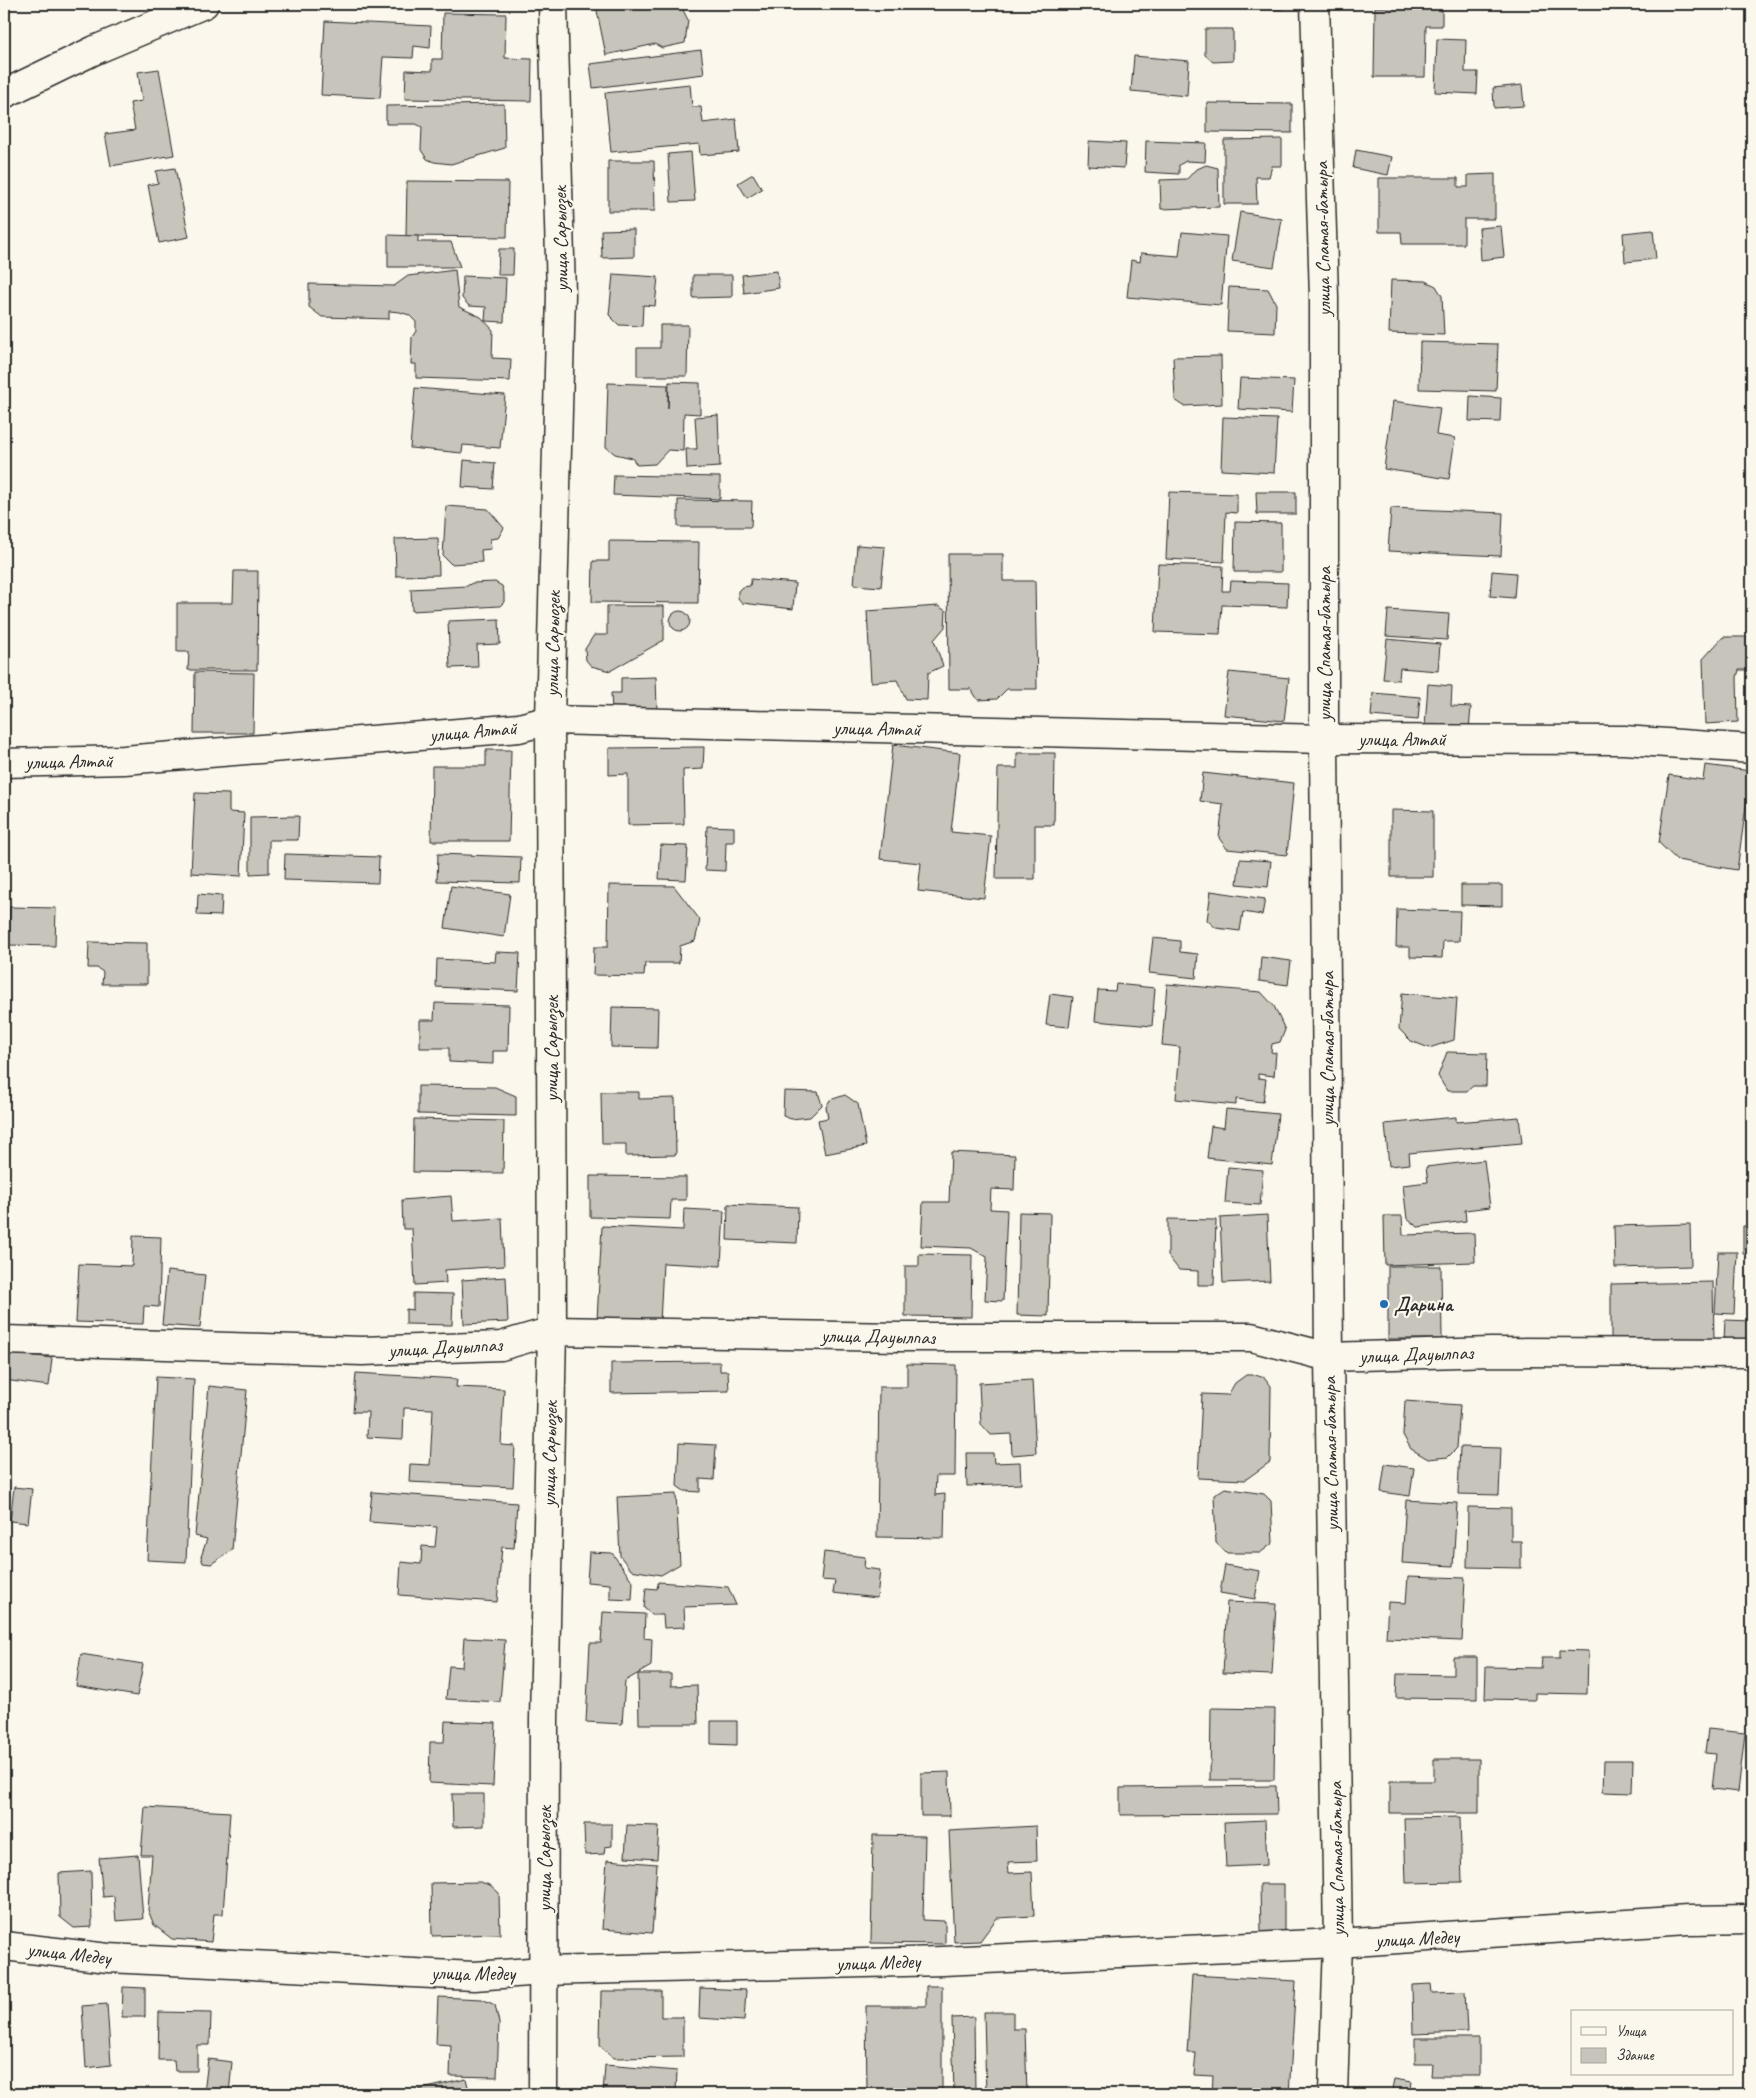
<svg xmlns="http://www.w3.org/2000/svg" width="1756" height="2098" viewBox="0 0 1756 2098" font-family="Caveat,sans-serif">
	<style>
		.building { fill: #c7c4bc; stroke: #2b2b2b }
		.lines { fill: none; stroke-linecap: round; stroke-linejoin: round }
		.minor-casing { stroke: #2b2b2b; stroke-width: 31 }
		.minor { stroke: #fbf7ec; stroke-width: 28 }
		.poi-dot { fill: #1f6fb2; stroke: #fbf7ec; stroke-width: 2 }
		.labels { text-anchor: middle; stroke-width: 4.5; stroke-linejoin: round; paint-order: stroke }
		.street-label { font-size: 20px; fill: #2b2b2b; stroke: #fbf7ec }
		.poi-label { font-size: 20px; font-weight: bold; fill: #2b2b2b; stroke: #fbf7ec; text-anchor: start }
	</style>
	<rect width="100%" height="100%" fill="#fbf7ec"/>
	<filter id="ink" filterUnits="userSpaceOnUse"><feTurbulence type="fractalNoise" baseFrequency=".02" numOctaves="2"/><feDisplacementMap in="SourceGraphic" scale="10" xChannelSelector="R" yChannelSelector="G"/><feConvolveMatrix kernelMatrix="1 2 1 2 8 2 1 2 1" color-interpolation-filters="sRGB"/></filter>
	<g filter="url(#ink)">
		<g class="building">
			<polygon points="457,4 501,4 458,8"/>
			<polygon points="609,4 680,4 688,20 685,43 662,48 655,44 606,55 596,6"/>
			<rect x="1259" y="4" width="23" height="5"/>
			<polygon points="1375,7 1442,8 1442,26 1426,26 1425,77 1374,77"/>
			<polygon points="443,13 506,14 505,58 532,59 531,101 405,99 406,70 432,71 432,59 442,59"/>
			<polygon points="325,21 431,26 430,48 414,46 413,58 383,57 380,98 321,95"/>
			<polygon points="1205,29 1233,29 1233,61 1213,62 1205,55"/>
			<polygon points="1437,39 1466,40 1465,72 1478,72 1477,94 1435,92"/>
			<polygon points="701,50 704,74 593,88 590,64"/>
			<polygon points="1134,56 1189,61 1187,96 1131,91"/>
			<polygon points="159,69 174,155 111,166 105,134 135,130 130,103 142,101 138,72"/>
			<polygon points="690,84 692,107 701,107 703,123 736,119 739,152 700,155 699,144 611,152 605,93"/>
			<polygon points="1522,85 1524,106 1494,108 1493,88"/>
			<polygon points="1207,103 1292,104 1292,133 1207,132"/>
			<polygon points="504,104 505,148 451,164 434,162 427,159 421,150 422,127 416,124 386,124 386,106"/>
			<polygon points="1282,139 1282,166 1272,166 1269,177 1256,177 1257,204 1224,204 1224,140"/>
			<polygon points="1089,141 1126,143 1124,168 1088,166"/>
			<polygon points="1146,141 1206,143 1205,162 1186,161 1179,165 1179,174 1145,172"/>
			<polygon points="1356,150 1392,157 1388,175 1353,168"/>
			<polygon points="691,152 695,201 671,202 668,154"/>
			<polygon points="608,161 654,161 655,211 608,211"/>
			<polygon points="1206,165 1218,168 1219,207 1161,209 1160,180 1187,179 1195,170"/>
			<polygon points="175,168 189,237 159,243 148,185 158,183 156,171"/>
			<polygon points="753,174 762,189 747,198 738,183"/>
			<polygon points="1495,174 1495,219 1464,219 1464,244 1402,244 1401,232 1379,232 1379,178 1458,178 1458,187 1468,187 1468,175"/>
			<polygon points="407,181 508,182 507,237 406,236"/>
			<polygon points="1240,212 1282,219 1274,267 1232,261"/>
			<polygon points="1501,226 1504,257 1481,260 1479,228"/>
			<polygon points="634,229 634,257 602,258 601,230"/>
			<polygon points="1653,230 1656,259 1625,262 1623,233"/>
			<polygon points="1182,232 1227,236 1221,305 1127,297 1131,260 1140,262 1141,253 1179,256"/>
			<polygon points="388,235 418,236 418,242 451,242 460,267 388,267"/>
			<polygon points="499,249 514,249 513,275 498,275"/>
			<polygon points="455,270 459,307 481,317 493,330 492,358 511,359 510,381 416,378 416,364 411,364 412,337 416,331 416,322 409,315 400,312 389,311 389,319 322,317 309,307 309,284 394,286 408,276"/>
			<polygon points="777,271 779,288 744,293 742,275"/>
			<polygon points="613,274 658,277 655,306 643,305 642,326 619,325 609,315"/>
			<polygon points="693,275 732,275 732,297 693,298"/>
			<polygon points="463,276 506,278 504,322 485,321 486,307 469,306 462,298"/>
			<polygon points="1391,280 1425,281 1436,286 1442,296 1444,335 1389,333"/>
			<polygon points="1229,287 1268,289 1276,304 1275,333 1227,331"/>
			<polygon points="660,325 688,325 687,376 637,376 637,348 660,348"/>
			<polygon points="1420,342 1498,344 1496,391 1419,389"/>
			<polygon points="1221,356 1222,404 1184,406 1175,400 1173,357"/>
			<polygon points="1240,378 1294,380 1292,412 1238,409"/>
			<polygon points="669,382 700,383 700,414 684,413 683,451 668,450 655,464 637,465 632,458 615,454 606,447 608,383 668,385 668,409"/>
			<polygon points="415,388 505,395 500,448 463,445 462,453 410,448"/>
			<polygon points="1470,396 1501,398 1500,422 1469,421"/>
			<polygon points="1393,401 1440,408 1436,435 1455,438 1449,479 1384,469"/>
			<polygon points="718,415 720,467 687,469 686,449 697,449 695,417"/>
			<polygon points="1223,417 1277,419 1274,473 1221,470"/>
			<polygon points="464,460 495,463 493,489 462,487"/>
			<polygon points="614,475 720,477 720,499 613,495"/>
			<polygon points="1169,492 1237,494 1237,513 1226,512 1224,562 1166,559"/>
			<polygon points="1256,492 1296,492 1296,514 1257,514"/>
			<polygon points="678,500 752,501 751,527 678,527"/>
			<polygon points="446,506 488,509 504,528 498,538 490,539 491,549 481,550 482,562 451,564 443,556"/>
			<polygon points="1391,508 1503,513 1501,556 1388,551"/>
			<polygon points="1235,522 1281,523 1281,572 1234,572"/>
			<polygon points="438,538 439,575 396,576 395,539"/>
			<polygon points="609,541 699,542 698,603 592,602 593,561 609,561"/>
			<polygon points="857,545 885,547 881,587 854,585"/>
			<polygon points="948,554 1003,554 1003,581 1035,581 1037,689 1007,689 997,699 978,700 971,689 949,689"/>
			<polygon points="1158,564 1223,566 1222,591 1230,591 1231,581 1288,583 1287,607 1222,605 1220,634 1155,632"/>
			<polygon points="234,571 258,571 257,670 188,670 189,652 177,652 177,603 233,603"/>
			<polygon points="1492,571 1516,573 1514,598 1490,596"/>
			<polygon points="751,579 795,583 793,609 742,603 738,598 738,591 742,587 750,586"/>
			<polygon points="495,582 502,586 504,593 504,602 500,606 412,611 411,589 467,586 472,583"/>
			<polygon points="607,606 664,606 664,640 610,671 591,666 586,660 585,649 594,635 607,635"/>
			<polygon points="938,606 946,611 945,627 934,640 943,666 928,673 927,700 906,699 897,680 871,682 867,611"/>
			<polygon points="1388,610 1449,614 1447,640 1386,636"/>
			<circle cx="680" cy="621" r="10"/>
			<polygon points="499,619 500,644 477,645 478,667 450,668 448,621"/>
			<polygon points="1723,637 1752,637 1752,670 1739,670 1737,677 1738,722 1705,724 1703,659"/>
			<polygon points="1387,639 1440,644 1438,671 1400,668 1399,680 1383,679"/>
			<polygon points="195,672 254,673 253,733 194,733"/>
			<polygon points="1229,672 1289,678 1284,721 1224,715"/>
			<polygon points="656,677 657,709 612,711 611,693 621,693 621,678"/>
			<polygon points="1428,684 1452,686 1451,706 1471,707 1469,730 1425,727"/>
			<polygon points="1373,693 1420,697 1418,720 1371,716"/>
			<polygon points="893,745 960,753 951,832 991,836 984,898 918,891 921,863 880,859"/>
			<polygon points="704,747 703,769 683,770 684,824 628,825 628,774 609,775 609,748"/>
			<polygon points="486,750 511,750 509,841 431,841 432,766 486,766"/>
			<polygon points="1017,753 1055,753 1054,825 1035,825 1035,879 996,879 998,768 1017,768"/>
			<polygon points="1705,765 1751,771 1737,870 1677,860 1659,843 1669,775 1703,780"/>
			<polygon points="1203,773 1294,783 1287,855 1227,849 1219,838 1223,804 1200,801"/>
			<polygon points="195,793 229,794 229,812 244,813 241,876 191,873"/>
			<polygon points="1391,810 1433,811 1433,877 1391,877"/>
			<polygon points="299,816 298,840 269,840 269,873 250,874 250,817"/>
			<polygon points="707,826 734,827 734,842 726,842 725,871 705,870"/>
			<polygon points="661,845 688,846 686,880 659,879"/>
			<polygon points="285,854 379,857 378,883 284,880"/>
			<polygon points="438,854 521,857 520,883 437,881"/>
			<polygon points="1240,859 1271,861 1268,887 1237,884"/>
			<polygon points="609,885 674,886 700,920 695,941 680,946 679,963 645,963 644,976 593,975 594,947 608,947"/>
			<polygon points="1461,885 1502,885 1502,906 1461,905"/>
			<polygon points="451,886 510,894 504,937 445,928"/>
			<polygon points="1211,891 1265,899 1262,915 1243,912 1240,931 1216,928 1207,920"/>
			<polygon points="198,894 222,896 221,916 197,915"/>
			<polygon points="10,907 56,908 55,946 8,945"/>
			<polygon points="1397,909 1460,911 1459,941 1443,941 1442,958 1410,957 1410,947 1396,947"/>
			<polygon points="1153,938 1180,941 1180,952 1198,954 1196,978 1149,973"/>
			<polygon points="89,942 147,943 147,984 102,984 103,972 97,968 88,968"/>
			<polygon points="496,952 520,953 518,991 436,987 437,959 495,962"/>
			<polygon points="1261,957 1291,961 1288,985 1259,981"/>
			<polygon points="1116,984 1155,988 1152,1026 1095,1021 1098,990 1115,991"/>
			<polygon points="1167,984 1261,992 1274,1006 1285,1030 1280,1042 1272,1044 1271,1052 1276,1053 1274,1076 1258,1074 1258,1078 1266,1079 1263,1102 1236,1099 1236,1105 1176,1099 1180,1047 1162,1045"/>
			<polygon points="1402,993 1457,998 1454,1040 1429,1048 1411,1041 1399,1029"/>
			<polygon points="1050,994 1073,997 1069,1027 1046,1025"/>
			<polygon points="435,1003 509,1005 508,1051 493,1051 493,1064 449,1062 449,1048 420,1048 420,1020 434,1020"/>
			<polygon points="612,1007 658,1008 657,1048 611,1047"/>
			<polygon points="1447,1052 1487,1053 1486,1086 1473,1086 1467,1091 1447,1091 1438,1076"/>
			<polygon points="418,1086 495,1087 516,1096 516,1116 418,1114"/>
			<polygon points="784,1091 818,1092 822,1105 810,1117 791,1119 783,1116"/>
			<polygon points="601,1092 639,1092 639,1099 675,1098 676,1155 626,1156 626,1144 602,1144"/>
			<polygon points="845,1095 858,1104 866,1146 825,1154 818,1120 828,1118 826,1107 830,1100"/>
			<polygon points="1226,1109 1278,1114 1272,1165 1207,1158 1211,1126 1224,1128"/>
			<polygon points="1456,1117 1456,1122 1519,1117 1522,1143 1409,1153 1410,1164 1389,1166 1385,1124"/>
			<polygon points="414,1119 504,1121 503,1173 413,1172"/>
			<polygon points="951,1152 1015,1155 1014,1190 991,1189 990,1209 1007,1210 1003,1301 985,1300 987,1257 971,1248 921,1246 923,1202 949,1202"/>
			<polygon points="1484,1160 1490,1207 1465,1210 1466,1221 1418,1227 1407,1219 1403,1185 1428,1182 1426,1167"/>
			<polygon points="1228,1167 1263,1170 1260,1205 1225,1203"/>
			<polygon points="590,1176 686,1177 686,1200 671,1200 670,1219 590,1217"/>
			<polygon points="451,1196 453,1221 502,1218 504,1266 445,1270 446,1283 415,1285 412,1229 403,1229 402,1200"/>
			<polygon points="728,1204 798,1207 797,1243 727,1240"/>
			<polygon points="684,1209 724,1211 721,1266 663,1263 660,1324 597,1320 602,1226 683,1230"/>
			<polygon points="1019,1212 1050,1213 1048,1316 1017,1315"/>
			<polygon points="1267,1215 1270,1281 1223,1283 1220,1218"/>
			<polygon points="1384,1216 1402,1216 1403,1235 1474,1233 1475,1262 1385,1265"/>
			<polygon points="1168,1219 1216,1220 1214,1285 1198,1285 1198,1271 1179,1270 1168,1256"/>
			<polygon points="1690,1224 1691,1266 1615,1268 1614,1226"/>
			<polygon points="1743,1226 1752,1226 1752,1255 1743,1254"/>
			<polygon points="133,1236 161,1237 159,1307 144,1306 143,1324 76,1322 79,1264 132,1266"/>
			<polygon points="1718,1252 1737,1252 1734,1314 1715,1313"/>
			<polygon points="919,1254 972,1255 971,1317 905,1316 905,1266 919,1266"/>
			<polygon points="1388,1266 1441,1266 1442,1339 1388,1339"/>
			<polygon points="167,1271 205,1275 200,1328 162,1325"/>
			<polygon points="506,1277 508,1322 464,1324 462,1280"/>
			<polygon points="1713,1282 1714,1340 1611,1341 1611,1284"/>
			<polygon points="413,1293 453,1294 452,1325 406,1324 406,1309 413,1310"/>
			<polygon points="1725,1320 1752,1321 1752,1342 1724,1341"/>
			<polygon points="4,1352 52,1358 49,1386 4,1380"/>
			<polygon points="720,1362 720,1371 728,1371 729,1391 611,1393 611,1363"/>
			<polygon points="907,1364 956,1365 955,1476 936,1476 935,1495 945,1494 944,1538 877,1537 879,1387 907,1387"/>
			<polygon points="356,1373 457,1379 456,1387 504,1389 501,1445 515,1446 513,1487 409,1482 410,1464 430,1465 433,1409 404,1408 403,1439 367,1437 368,1412 353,1412"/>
			<polygon points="1246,1375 1255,1375 1265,1378 1271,1386 1270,1462 1245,1480 1198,1478 1202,1394 1228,1395 1235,1383"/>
			<polygon points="156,1377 194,1379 186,1562 147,1560"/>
			<polygon points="1032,1380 1036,1453 1012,1455 1011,1434 991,1435 981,1424 979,1383"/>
			<polygon points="209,1386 247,1390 232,1550 211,1564 203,1563 201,1557 207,1539 195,1536"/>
			<polygon points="1405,1401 1460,1405 1457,1448 1448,1457 1428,1459 1411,1449 1403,1435"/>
			<polygon points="679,1443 716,1445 714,1480 700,1479 700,1492 684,1491 677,1486"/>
			<polygon points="1460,1447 1501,1448 1499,1495 1458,1494"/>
			<polygon points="966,1453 993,1453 994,1463 1020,1462 1021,1484 967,1486"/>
			<polygon points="1385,1464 1414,1468 1410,1496 1381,1492"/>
			<polygon points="14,1487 32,1489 28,1523 10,1521"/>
			<polygon points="1225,1488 1264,1494 1271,1501 1273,1543 1260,1553 1227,1553 1216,1543 1214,1495"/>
			<polygon points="372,1492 517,1503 514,1548 502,1547 497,1602 399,1595 401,1562 421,1564 422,1546 435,1547 437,1527 369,1522"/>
			<polygon points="676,1494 680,1564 661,1575 631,1570 620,1556 617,1497"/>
			<polygon points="1406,1500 1457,1503 1453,1566 1402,1563"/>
			<polygon points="1468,1507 1511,1508 1511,1541 1521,1541 1521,1568 1467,1567"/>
			<polygon points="589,1552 612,1553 633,1582 632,1600 610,1599 610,1584 587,1582"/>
			<polygon points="824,1552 865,1557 864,1568 880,1570 877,1598 833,1593 835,1581 821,1580"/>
			<polygon points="1225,1565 1260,1571 1255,1599 1220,1593"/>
			<polygon points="1408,1576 1465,1578 1462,1641 1386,1638 1388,1602 1406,1603"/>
			<polygon points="658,1582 728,1587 736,1605 684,1607 685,1627 664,1628 663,1615 652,1615 644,1608 646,1588 657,1589"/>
			<polygon points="1227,1602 1276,1604 1272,1675 1223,1673"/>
			<polygon points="603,1612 645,1614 644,1638 652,1639 651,1666 625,1681 622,1724 586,1722 590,1643 601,1643"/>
			<polygon points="464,1638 505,1640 500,1702 446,1699 449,1666 462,1667"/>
			<polygon points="1560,1650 1588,1651 1587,1694 1535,1693 1535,1700 1485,1699 1486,1667 1541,1668 1542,1658 1560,1658"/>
			<polygon points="81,1654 143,1664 137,1696 76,1686"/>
			<polygon points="1453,1657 1477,1657 1477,1699 1396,1698 1397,1674 1453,1675"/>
			<polygon points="638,1674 671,1674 671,1686 697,1685 698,1724 639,1724"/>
			<polygon points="1211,1708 1275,1709 1274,1780 1210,1780"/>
			<polygon points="445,1721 496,1723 493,1786 429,1783 430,1742 444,1742"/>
			<polygon points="711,1721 737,1721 737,1745 711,1744"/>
			<polygon points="1708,1729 1745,1733 1738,1792 1712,1789 1716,1754 1705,1753"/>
			<polygon points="1434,1759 1479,1759 1479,1813 1390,1813 1390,1781 1434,1781"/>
			<polygon points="1604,1760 1633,1760 1632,1793 1603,1792"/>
			<polygon points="949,1772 950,1816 921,1816 921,1773"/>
			<polygon points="1752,1780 1752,1804 1749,1804"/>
			<polygon points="1276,1786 1277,1814 1120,1815 1120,1788"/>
			<polygon points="452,1794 484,1794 484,1826 453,1827"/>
			<polygon points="145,1807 230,1812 223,1914 214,1914 211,1942 172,1939 154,1925 148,1910 152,1855 141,1855"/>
			<polygon points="1460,1817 1462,1882 1406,1883 1404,1818"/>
			<polygon points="1265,1820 1267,1865 1226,1867 1224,1822"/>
			<polygon points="584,1824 612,1824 612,1846 605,1847 604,1854 585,1855"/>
			<polygon points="627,1825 659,1826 657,1859 625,1857"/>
			<polygon points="1036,1826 1037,1861 1008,1862 1009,1873 1032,1872 1034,1916 997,1918 980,1941 954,1942 949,1831"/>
			<polygon points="873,1835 925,1836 923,1920 945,1921 945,1944 871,1943"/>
			<polygon points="138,1855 143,1919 116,1921 114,1896 103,1897 99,1858"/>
			<polygon points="607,1860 657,1864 652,1933 602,1929"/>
			<polygon points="91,1871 92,1927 74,1928 60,1917 59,1873"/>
			<polygon points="480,1882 490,1885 499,1893 500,1934 432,1936 431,1883"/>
			<polygon points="1260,1884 1284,1884 1284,1932 1261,1932"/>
			<polygon points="1192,1975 1296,1981 1289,2094 1212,2094 1213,2076 1194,2075 1196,2053 1187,2053"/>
			<polygon points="1431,1984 1432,1993 1465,1992 1467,2032 1413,2034 1412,1985"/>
			<polygon points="926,1986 942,1986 942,2092 923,2092 923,2094 867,2094 866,2006 926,2006"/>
			<polygon points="123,1987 145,1988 145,2017 122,2017"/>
			<polygon points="700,1988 746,1990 744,2021 699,2018"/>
			<polygon points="601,1991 661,1991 661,2017 683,2017 683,2057 614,2058 600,2046"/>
			<polygon points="438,1997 482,1999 495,2005 499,2023 497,2077 450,2076 451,2045 436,2044"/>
			<polygon points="107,2004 111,2065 86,2068 82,2006"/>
			<polygon points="159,2012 211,2013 210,2045 197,2045 197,2071 175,2071 174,2060 158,2060"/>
			<polygon points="984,2012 1013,2012 1013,2029 1025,2029 1027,2094 986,2094"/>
			<polygon points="974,2017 975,2094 954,2094 952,2018"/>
			<polygon points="1415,2038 1479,2038 1479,2076 1431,2076 1432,2064 1415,2064"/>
			<polygon points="208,2059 232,2062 229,2094 204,2094"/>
			<polygon points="605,2065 677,2071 676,2092 644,2090 644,2094 603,2094"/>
			<polygon points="466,2079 470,2094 419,2094 418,2090"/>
			<polygon points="1394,2079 1412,2082 1410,2094 1391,2094"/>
		</g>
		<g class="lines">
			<g class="minor-casing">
				<g id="minor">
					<polyline points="1315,4 1324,297 1324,739 1329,1357 1338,1943 1333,2094"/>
					<polyline points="4,94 95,50 204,4"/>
					<polyline points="4,763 124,760 519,728 550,720 1324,739 1624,740 1752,749"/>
					<polyline points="4,1340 362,1351 501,1346 552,1331 899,1337 1251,1337 1329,1357 1491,1352 1752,1353"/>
					<polyline points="4,1946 108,1958 474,1976 543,1971 943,1961 1338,1943 1688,1920 1752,1919"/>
					<polyline points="543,2094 544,1720 552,1331 550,720 561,294 553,4"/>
				</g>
			</g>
			<use href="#minor" class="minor"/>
		</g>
	</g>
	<circle class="poi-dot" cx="1384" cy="1304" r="5"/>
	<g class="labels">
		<g class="street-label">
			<text transform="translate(560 239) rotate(-91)" y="7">улица Сарыозек</text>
			<text transform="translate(1322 239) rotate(-91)" y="7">улица Спатая-батыра</text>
			<text transform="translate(552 644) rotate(-89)" y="7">улица Сарыозек</text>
			<text transform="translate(1324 644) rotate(-90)" y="7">улица Спатая-батыра</text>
			<text transform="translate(877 728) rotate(1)" y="7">улица Алтай</text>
			<text transform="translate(473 731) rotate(-5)" y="7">улица Алтай</text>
			<text x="1402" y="746">улица Алтай</text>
			<text transform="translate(69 761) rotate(-1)" y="7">улица Алтай</text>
			<text transform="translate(551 1049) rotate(-90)" y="7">улица Сарыозек</text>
			<text transform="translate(1327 1049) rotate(-90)" y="7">улица Спатая-батыра</text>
			<text transform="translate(878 1336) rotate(1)" y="7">улица Дауылпаз</text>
			<text transform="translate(445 1347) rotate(-3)" y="7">улица Дауылпаз</text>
			<text transform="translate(1416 1354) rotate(-2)" y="7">улица Дауылпаз</text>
			<text transform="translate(549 1454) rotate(-89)" y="7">улица Сарыозек</text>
			<text transform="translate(1330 1454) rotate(-91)" y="7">улица Спатая-батыра</text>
			<text transform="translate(544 1859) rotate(-90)" y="7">улица Сарыозек</text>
			<text transform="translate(1336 1859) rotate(-91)" y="7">улица Спатая-батыра</text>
			<text transform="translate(1417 1938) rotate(-3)" y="7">улица Медеу</text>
			<text transform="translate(69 1953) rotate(6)" y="7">улица Медеу</text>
			<text transform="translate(878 1962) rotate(-2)" y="7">улица Медеу</text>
			<text x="473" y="1980">улица Медеу</text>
		</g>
		<g class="poi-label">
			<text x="1394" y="1311">Дарина</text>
		</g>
	</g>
	<rect width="1756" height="2098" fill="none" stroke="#fbf7ec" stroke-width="20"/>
	<rect x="10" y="10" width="1736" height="2078" fill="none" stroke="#2b2b2b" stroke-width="2" filter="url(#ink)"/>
	<rect x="1571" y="2010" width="162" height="65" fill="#fbf7ec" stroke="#a8a59f"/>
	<rect x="1581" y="2027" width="25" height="8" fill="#fbf7ec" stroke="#a8a59f"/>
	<text x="1616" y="2036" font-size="15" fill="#2b2b2b">Улица</text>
	<rect x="1581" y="2048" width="25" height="15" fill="#c7c4bc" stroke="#a8a59f"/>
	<text x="1616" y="2060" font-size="15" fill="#2b2b2b">Здание</text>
</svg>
